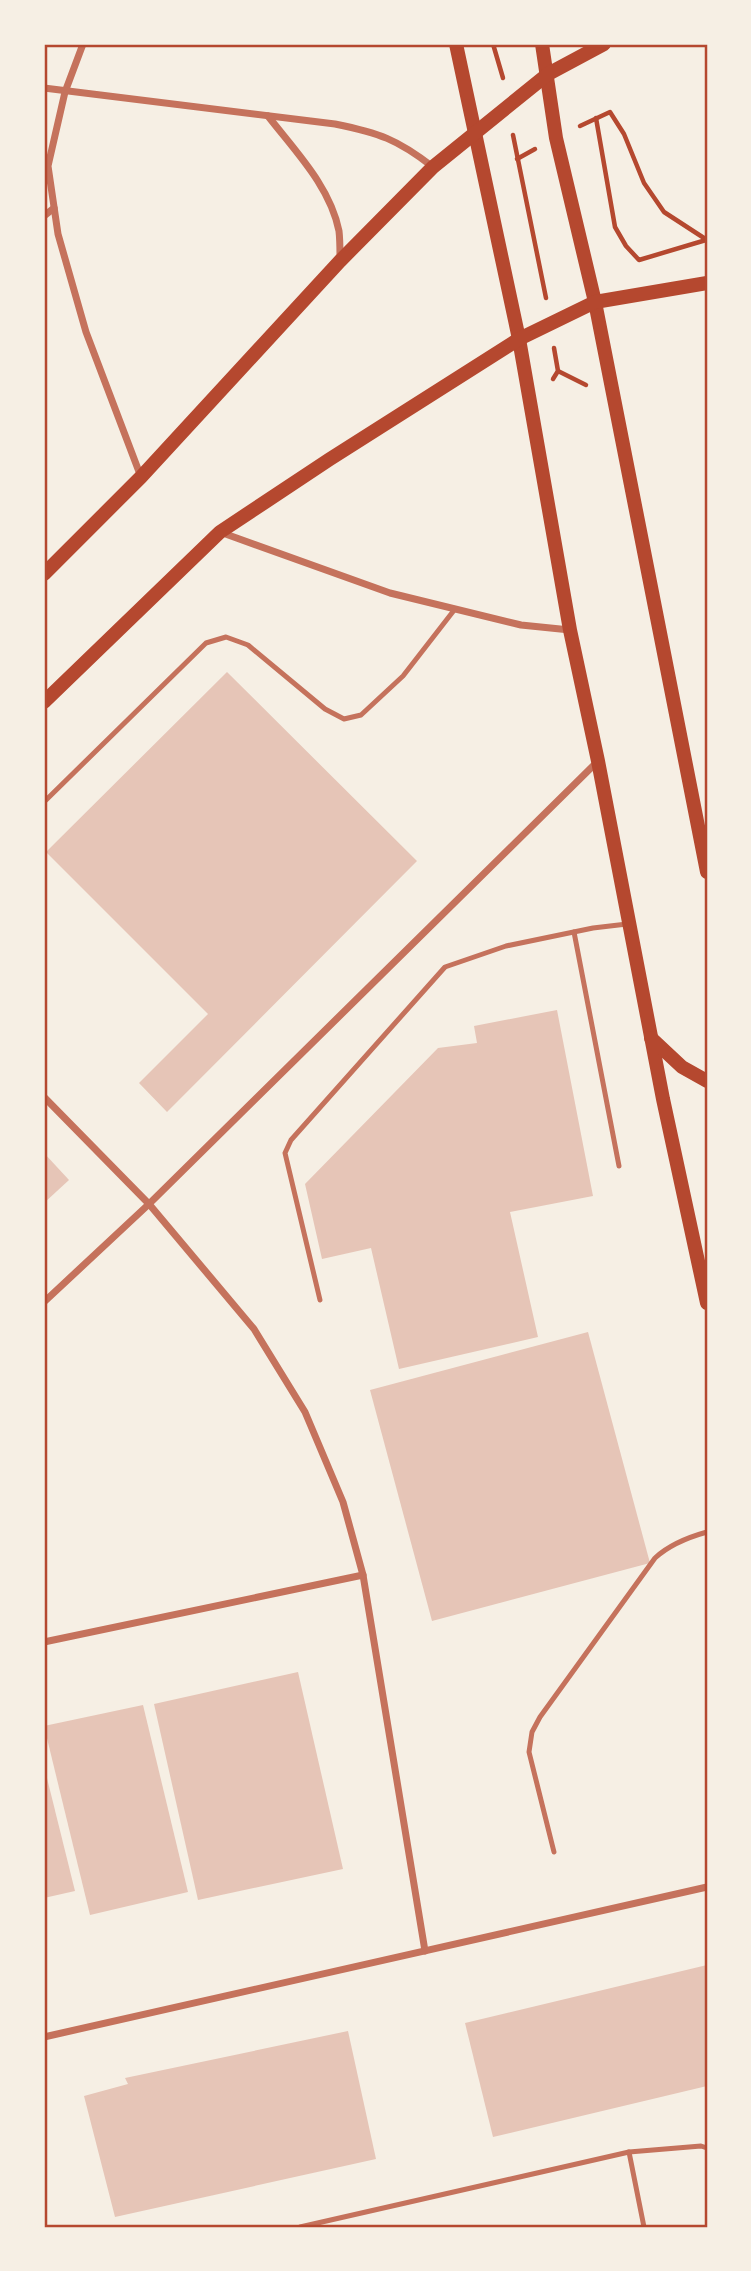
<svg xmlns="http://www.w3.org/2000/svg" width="751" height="2271" viewBox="0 0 751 2271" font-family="Overpass,sans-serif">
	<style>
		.building { fill: #e6c5b7 }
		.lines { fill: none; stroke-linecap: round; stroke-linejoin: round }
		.path { stroke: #b5482f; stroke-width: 4.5 }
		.service { stroke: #c5725c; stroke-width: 5 }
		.minor { stroke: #c5725c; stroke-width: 7 }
		.secondary { stroke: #b5482f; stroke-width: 14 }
		.neatline { fill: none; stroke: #b5482f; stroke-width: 2.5 }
	</style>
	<rect width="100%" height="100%" fill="#f6efe4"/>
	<g class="building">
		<polygon points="227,672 417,861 167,1112 139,1083 208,1014 46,852"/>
		<polygon points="557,1010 593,1196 510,1212 538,1337 399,1369 371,1248 322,1259 305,1184 438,1048 477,1043 474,1026"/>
		<polygon points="44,1153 69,1180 44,1203"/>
		<polygon points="588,1332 650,1563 432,1621 370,1390"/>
		<polygon points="298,1672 343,1869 198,1900 154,1704"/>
		<polygon points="143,1705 188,1892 90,1915 44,1726"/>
		<polygon points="44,1766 75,1891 44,1898"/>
		<polygon points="707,1965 707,2086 493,2137 465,2023"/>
		<polygon points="348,2031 376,2159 115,2217 84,2096 128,2084 125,2078"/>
	</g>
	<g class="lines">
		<g class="path">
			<polyline points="493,44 503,78"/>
			<polyline points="596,118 615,227 626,246 639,260 706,240"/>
			<polyline points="580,126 610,112 624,134 644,183 664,212 707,240"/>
			<polyline points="513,135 546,298"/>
			<polyline points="517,159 535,149"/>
			<polyline points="558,371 586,385"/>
			<polyline points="553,379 558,371 554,348"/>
		</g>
		<g class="service">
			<polyline points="44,802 206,643 226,637 248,645 325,709 344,719 361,715 403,676 455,609"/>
			<polyline points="574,932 619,1166"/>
			<polyline points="320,1300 285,1153 291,1140 445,967 506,946 593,928 627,924"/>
			<path d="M 554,1852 L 529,1752 L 532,1732 L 540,1717 L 655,1558 C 669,1545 689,1537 707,1532"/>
			<polyline points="629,2152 644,2227"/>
			<polyline points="300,2227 629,2152 701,2146 707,2148"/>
		</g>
		<g class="minor">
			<polyline points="83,44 65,92 48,166 58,234 86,332 141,477"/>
			<path d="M 44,88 L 335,124 C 379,133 397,139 433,167"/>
			<path d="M 268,116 C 295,151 330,186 339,231 C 340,240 340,250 340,258"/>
			<polyline points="44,216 54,208"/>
			<polyline points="220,532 390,593 521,625 570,630"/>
			<polyline points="44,1097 149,1204 254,1329 305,1412 343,1502 363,1575 425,1951"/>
			<polyline points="44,1302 149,1204 597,762"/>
			<polyline points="44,1642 363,1575"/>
			<polyline points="44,2037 707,1887"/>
		</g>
		<g class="secondary">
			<polyline points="456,44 519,339 570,630 598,761 663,1099 707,1303"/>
			<polyline points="542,44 556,138 595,302 707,872"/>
			<polyline points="44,574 141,477 340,261 433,167 548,74 604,44"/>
			<polyline points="44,702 220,532 330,459 519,339 595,302 707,283"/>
			<polyline points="651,1038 682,1067 707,1081"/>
		</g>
	</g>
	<rect width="751" height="2271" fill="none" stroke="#f6efe4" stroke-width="91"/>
	<rect x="46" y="46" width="660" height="2180" class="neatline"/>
</svg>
